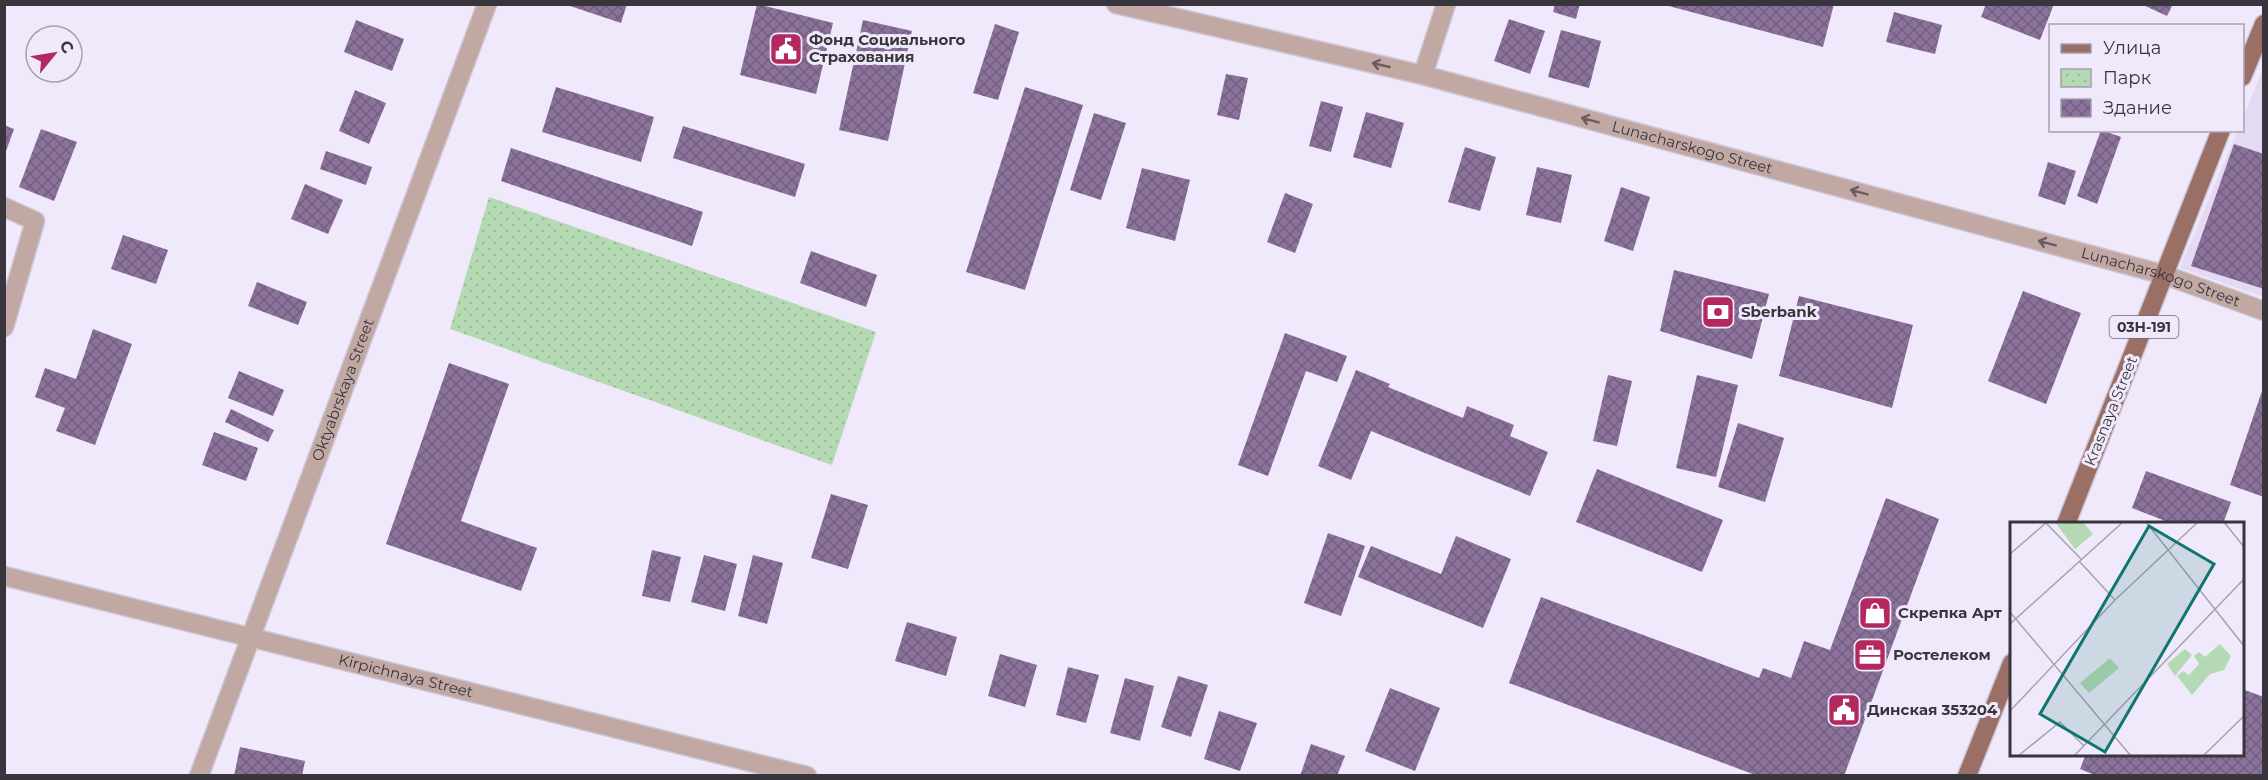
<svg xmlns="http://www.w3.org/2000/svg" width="2268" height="780" viewBox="0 0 2268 780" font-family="Montserrat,sans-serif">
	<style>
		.built { fill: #e4daf3 }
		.park { fill: url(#park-dots) }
		.building { fill: url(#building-cross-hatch) }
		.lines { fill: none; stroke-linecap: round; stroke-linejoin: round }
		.minor-casing { stroke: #cbc5d5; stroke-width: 21 }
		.major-casing { stroke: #cbc5d5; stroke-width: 21 }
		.minor { stroke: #c1a8a3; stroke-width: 18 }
		.major { stroke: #9a6f66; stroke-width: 18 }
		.oneway { stroke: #685d60 }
		.labels { text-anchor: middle; stroke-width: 6; stroke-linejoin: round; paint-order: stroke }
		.shield { fill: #f0e9fb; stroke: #6f6b75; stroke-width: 1.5 }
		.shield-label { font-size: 14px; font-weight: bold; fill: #38353c }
		.poi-label { font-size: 15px; font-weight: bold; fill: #38353c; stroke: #f0e9fb; text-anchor: start }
		.street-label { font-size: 15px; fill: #38353c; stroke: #f0e9fb }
		.inset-road { fill: none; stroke: #a6a1af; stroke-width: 1.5 }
		.view { fill: #0f766e; fill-opacity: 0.15; stroke: #0f766e; stroke-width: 3 }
		.inset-edge { fill: none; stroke: #38353c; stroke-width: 3 }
	</style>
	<defs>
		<pattern id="park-dots" width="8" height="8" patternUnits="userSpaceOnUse" patternTransform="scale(1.5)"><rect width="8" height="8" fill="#b5d9b3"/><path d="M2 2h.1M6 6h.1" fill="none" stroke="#9cbb9b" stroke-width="1.8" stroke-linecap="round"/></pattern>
		<pattern id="building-cross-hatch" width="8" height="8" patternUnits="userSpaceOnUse" patternTransform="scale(1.5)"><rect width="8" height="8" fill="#8b729b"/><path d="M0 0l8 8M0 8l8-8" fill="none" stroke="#735e80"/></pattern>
	</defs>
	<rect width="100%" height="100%" fill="#f0e9fb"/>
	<polygon class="built" points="2263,68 2263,297 2180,268 2237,131 2242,130 2243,118"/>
	<polygon class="park" points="489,197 876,332 832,465 450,329"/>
	<g class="building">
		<polygon points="564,4 627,4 621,23"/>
		<polygon points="757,4 833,23 816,94 740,75"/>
		<polygon points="1555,4 1580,4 1576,19 1553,12"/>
		<polygon points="1661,4 1834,4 1823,47"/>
		<polygon points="1986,4 2054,4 2040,40 1981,17"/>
		<polygon points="2141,4 2173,4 2167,16"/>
		<polygon points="1894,12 1942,25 1935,54 1886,42"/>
		<polygon points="1509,19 1545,31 1530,74 1494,61"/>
		<polygon points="356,20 404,39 392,71 344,52"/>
		<polygon points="863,20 912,31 888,141 839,130"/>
		<polygon points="995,24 1019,32 998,100 973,93"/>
		<polygon points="1561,30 1601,41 1589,88 1548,77"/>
		<polygon points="1226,74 1248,78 1239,120 1217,115"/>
		<polygon points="556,87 654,117 641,162 542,132"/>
		<polygon points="1025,87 1083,105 1025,290 966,272"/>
		<polygon points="355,90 386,103 369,144 339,131"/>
		<polygon points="1321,101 1343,107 1331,152 1309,146"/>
		<polygon points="1366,112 1404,123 1391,168 1353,157"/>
		<polygon points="1094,113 1126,123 1101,200 1070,190"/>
		<polygon points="4,125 14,129 5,154 4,154"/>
		<polygon points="683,126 805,164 795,197 673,158"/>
		<polygon points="41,129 77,142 54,201 19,187"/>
		<polygon points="2101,130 2121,137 2097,204 2077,196"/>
		<polygon points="2234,144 2264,154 2264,289 2191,266"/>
		<polygon points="1465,147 1496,157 1480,211 1448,202"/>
		<polygon points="511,148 703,212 692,246 501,181"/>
		<polygon points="326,151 372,167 366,185 320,169"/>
		<polygon points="2048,162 2076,171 2065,205 2038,196"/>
		<polygon points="1537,167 1572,175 1561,223 1526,215"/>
		<polygon points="1142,168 1190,180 1175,241 1126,228"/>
		<polygon points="305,184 343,200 328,234 291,219"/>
		<polygon points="1621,187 1650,197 1633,251 1604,241"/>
		<polygon points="1285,193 1313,204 1295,253 1267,242"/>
		<polygon points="123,235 168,250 156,284 111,269"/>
		<polygon points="811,251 877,275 866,307 800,283"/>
		<polygon points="1674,270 1769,294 1752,359 1660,331"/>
		<polygon points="257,282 307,302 298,325 248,306"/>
		<polygon points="2023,291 2081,313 2046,404 1988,381"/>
		<polygon points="1799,296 1913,325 1892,408 1779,376"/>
		<polygon points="93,329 132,344 95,445 56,431 65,408 35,397 45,368 76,379"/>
		<polygon points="1285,333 1347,356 1337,382 1306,371 1268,476 1238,465"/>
		<polygon points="449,363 509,384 461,521 537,548 521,591 386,544"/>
		<polygon points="1356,370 1390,384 1388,387 1463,418 1467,406 1514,425 1510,436 1548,452 1530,496 1371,431 1351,480 1318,466"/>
		<polygon points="239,371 284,390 273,416 228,398"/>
		<polygon points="1608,375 1632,381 1617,446 1593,441"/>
		<polygon points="1697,375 1738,385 1716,477 1676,468"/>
		<polygon points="2263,388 2264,388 2264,497 2230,485"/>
		<polygon points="231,409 274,430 268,442 225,422"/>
		<polygon points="1738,423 1784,438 1765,502 1718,487"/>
		<polygon points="214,432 258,448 246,481 202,465"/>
		<polygon points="1597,469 1723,520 1702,572 1576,522"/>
		<polygon points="2146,471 2231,502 2223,524 2173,524 2132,508"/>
		<polygon points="831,494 868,505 848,569 811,558"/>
		<polygon points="1886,498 1939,519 1844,776 1758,776 1509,683 1541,597 1759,678 1763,668 1791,678 1804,641 1830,650"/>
		<polygon points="1328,533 1365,546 1341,616 1304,603"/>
		<polygon points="1456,536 1511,559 1483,628 1358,577 1371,546 1441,574"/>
		<polygon points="652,550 681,557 670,602 642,596"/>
		<polygon points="704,555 737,564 725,611 691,602"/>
		<polygon points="753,555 783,563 767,624 738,616"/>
		<polygon points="907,622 957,637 946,676 895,661"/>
		<polygon points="1000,654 1037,665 1025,707 988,696"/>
		<polygon points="1068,667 1099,675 1086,723 1056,715"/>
		<polygon points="1178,676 1208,685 1191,737 1161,727"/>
		<polygon points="1125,678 1154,686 1140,741 1110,733"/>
		<polygon points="1390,688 1440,708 1415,771 1365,751"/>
		<polygon points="2242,689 2264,697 2264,776 2097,776 2080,769 2086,754 2242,754"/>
		<polygon points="1219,711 1257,723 1240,771 1204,759"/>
		<polygon points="1311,744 1345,756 1337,776 1300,776"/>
		<polygon points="240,747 305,761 302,776 234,776"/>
	</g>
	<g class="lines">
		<g class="minor-casing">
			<g id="minor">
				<path id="s1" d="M 1116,4 L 1423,75 L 2165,275 L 2264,311"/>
				<polyline points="1423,75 1446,4"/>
				<polyline points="4,207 35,221 4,327"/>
				<path id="s2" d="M 4,576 L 807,776"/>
				<path id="s3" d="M 199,776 L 487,4"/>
			</g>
		</g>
		<g class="major-casing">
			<g id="major">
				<polyline points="2242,77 2264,24"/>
				<polyline points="2066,524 2221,130"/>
				<polyline points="1967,776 2012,663"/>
			</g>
		</g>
		<use href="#minor" class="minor"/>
		<use href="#major" class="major"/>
	</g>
	<defs><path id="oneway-shaft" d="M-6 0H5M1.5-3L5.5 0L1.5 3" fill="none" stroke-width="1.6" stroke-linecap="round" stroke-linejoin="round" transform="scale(1.5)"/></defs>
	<g class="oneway">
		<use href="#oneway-shaft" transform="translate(1381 65) rotate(-167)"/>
		<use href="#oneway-shaft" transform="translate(1590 120) rotate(-165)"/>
		<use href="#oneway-shaft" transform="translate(1859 192) rotate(-165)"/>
		<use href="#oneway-shaft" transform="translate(2047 243) rotate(-165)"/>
	</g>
	<defs>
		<g id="civic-square" transform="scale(1.725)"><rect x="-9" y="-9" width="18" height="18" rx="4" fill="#b42860" stroke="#f0e9fb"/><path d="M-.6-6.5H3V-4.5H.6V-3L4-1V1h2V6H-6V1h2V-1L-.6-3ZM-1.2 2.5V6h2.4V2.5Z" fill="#fff"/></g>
		<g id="bank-square" transform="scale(1.725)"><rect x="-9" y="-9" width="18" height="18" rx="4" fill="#b42860" stroke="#f0e9fb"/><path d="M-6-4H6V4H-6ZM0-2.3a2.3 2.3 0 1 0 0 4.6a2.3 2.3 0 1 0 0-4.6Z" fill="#fff"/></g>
		<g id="shop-square" transform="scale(1.725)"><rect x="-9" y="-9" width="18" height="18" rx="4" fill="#b42860" stroke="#f0e9fb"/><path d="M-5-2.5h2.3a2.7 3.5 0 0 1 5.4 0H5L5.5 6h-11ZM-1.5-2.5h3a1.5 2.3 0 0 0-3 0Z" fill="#fff"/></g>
		<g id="office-square" transform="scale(1.725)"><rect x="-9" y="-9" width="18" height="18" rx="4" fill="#b42860" stroke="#f0e9fb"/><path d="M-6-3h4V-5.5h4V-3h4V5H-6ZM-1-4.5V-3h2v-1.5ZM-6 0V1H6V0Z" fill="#fff"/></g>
	</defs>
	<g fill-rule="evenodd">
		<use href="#civic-square" x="786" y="49"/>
		<use href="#bank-square" x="1718" y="312"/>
		<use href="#shop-square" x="1875" y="613"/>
		<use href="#office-square" x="1870" y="655"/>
		<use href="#civic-square" x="1844" y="710"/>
	</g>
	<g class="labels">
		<rect class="shield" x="2109.5" y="316" width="69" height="22" rx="4.5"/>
		<g class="shield-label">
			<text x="2144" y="332">03Н-191</text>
		</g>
		<g class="poi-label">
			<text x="809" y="45">Фонд Социального<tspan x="809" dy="17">Страхования</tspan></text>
			<text x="1741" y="317">Sberbank</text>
			<text x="1898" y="618">Скрепка Арт</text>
			<text x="1893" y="660">Ростелеком</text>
			<text x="1867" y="715">Динская 353204</text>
		</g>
		<g class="street-label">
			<text dy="5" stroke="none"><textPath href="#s1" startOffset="594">Lunacharskogo Street</textPath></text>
			<text dy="5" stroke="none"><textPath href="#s1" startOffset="1080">Lunacharskogo Street</textPath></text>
			<text dy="5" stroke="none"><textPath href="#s3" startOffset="412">Oktyabrskaya Street</textPath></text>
			<text transform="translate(2111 411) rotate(-68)" y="5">Krasnaya Street</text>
			<text dy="5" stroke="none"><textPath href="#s2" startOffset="414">Kirpichnaya Street</textPath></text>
		</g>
	</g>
	<g transform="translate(2010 522)">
		<rect width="234" height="234" fill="#f0e9fb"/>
		<path d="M 210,122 L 221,134 L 214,148 L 200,152 L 182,173 L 167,154 L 173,149 L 179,153 L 189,142 L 184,134 L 189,130 L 195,135 ZM 175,127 L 182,133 L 165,154 L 157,142 Z" fill="#b5d9b3"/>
		<path d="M 45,0 L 73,0 L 83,12 L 65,27 ZM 100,136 L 109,146 L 79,171 L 70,161 Z" fill="#b5d9b3"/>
		<path class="inset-road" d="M 136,0 L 234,124M 214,0 L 234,25M 36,1 L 72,38M 0,32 L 37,0M 70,40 L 105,78M 0,90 L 121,234M 0,102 L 113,0M 0,189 L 105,78 L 188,0M 8,234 L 50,200 L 74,224M 64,234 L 234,57M 193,234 L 234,194"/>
		<path class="view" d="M 139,4 L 204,42 L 95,230 L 30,192 Z"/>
		<rect width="234" height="234" class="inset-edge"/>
	</g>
	<rect width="2268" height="780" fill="none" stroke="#38353c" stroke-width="12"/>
	<rect x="2049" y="24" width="195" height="108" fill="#f0e9fb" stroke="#a6a1af" stroke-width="1.5"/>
	<rect x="2061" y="44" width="30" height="9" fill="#9a6f66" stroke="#a6a1af" stroke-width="1.5"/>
	<text x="2103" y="54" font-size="18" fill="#38353c">Улица</text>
	<rect x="2061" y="69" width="30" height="18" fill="url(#park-dots)" stroke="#a6a1af" stroke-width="1.5"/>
	<text x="2103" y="84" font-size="18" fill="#38353c">Парк</text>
	<rect x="2061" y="99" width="30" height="18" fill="url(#building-cross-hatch)" stroke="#a6a1af" stroke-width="1.5"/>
	<text x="2103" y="114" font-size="18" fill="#38353c">Здание</text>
	<g transform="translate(54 54) rotate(60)"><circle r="28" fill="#f0e9fb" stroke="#a6a1af" stroke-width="1.5"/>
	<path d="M0-4.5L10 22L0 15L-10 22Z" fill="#b42860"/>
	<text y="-9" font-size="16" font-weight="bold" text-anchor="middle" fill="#38353c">С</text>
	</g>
</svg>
